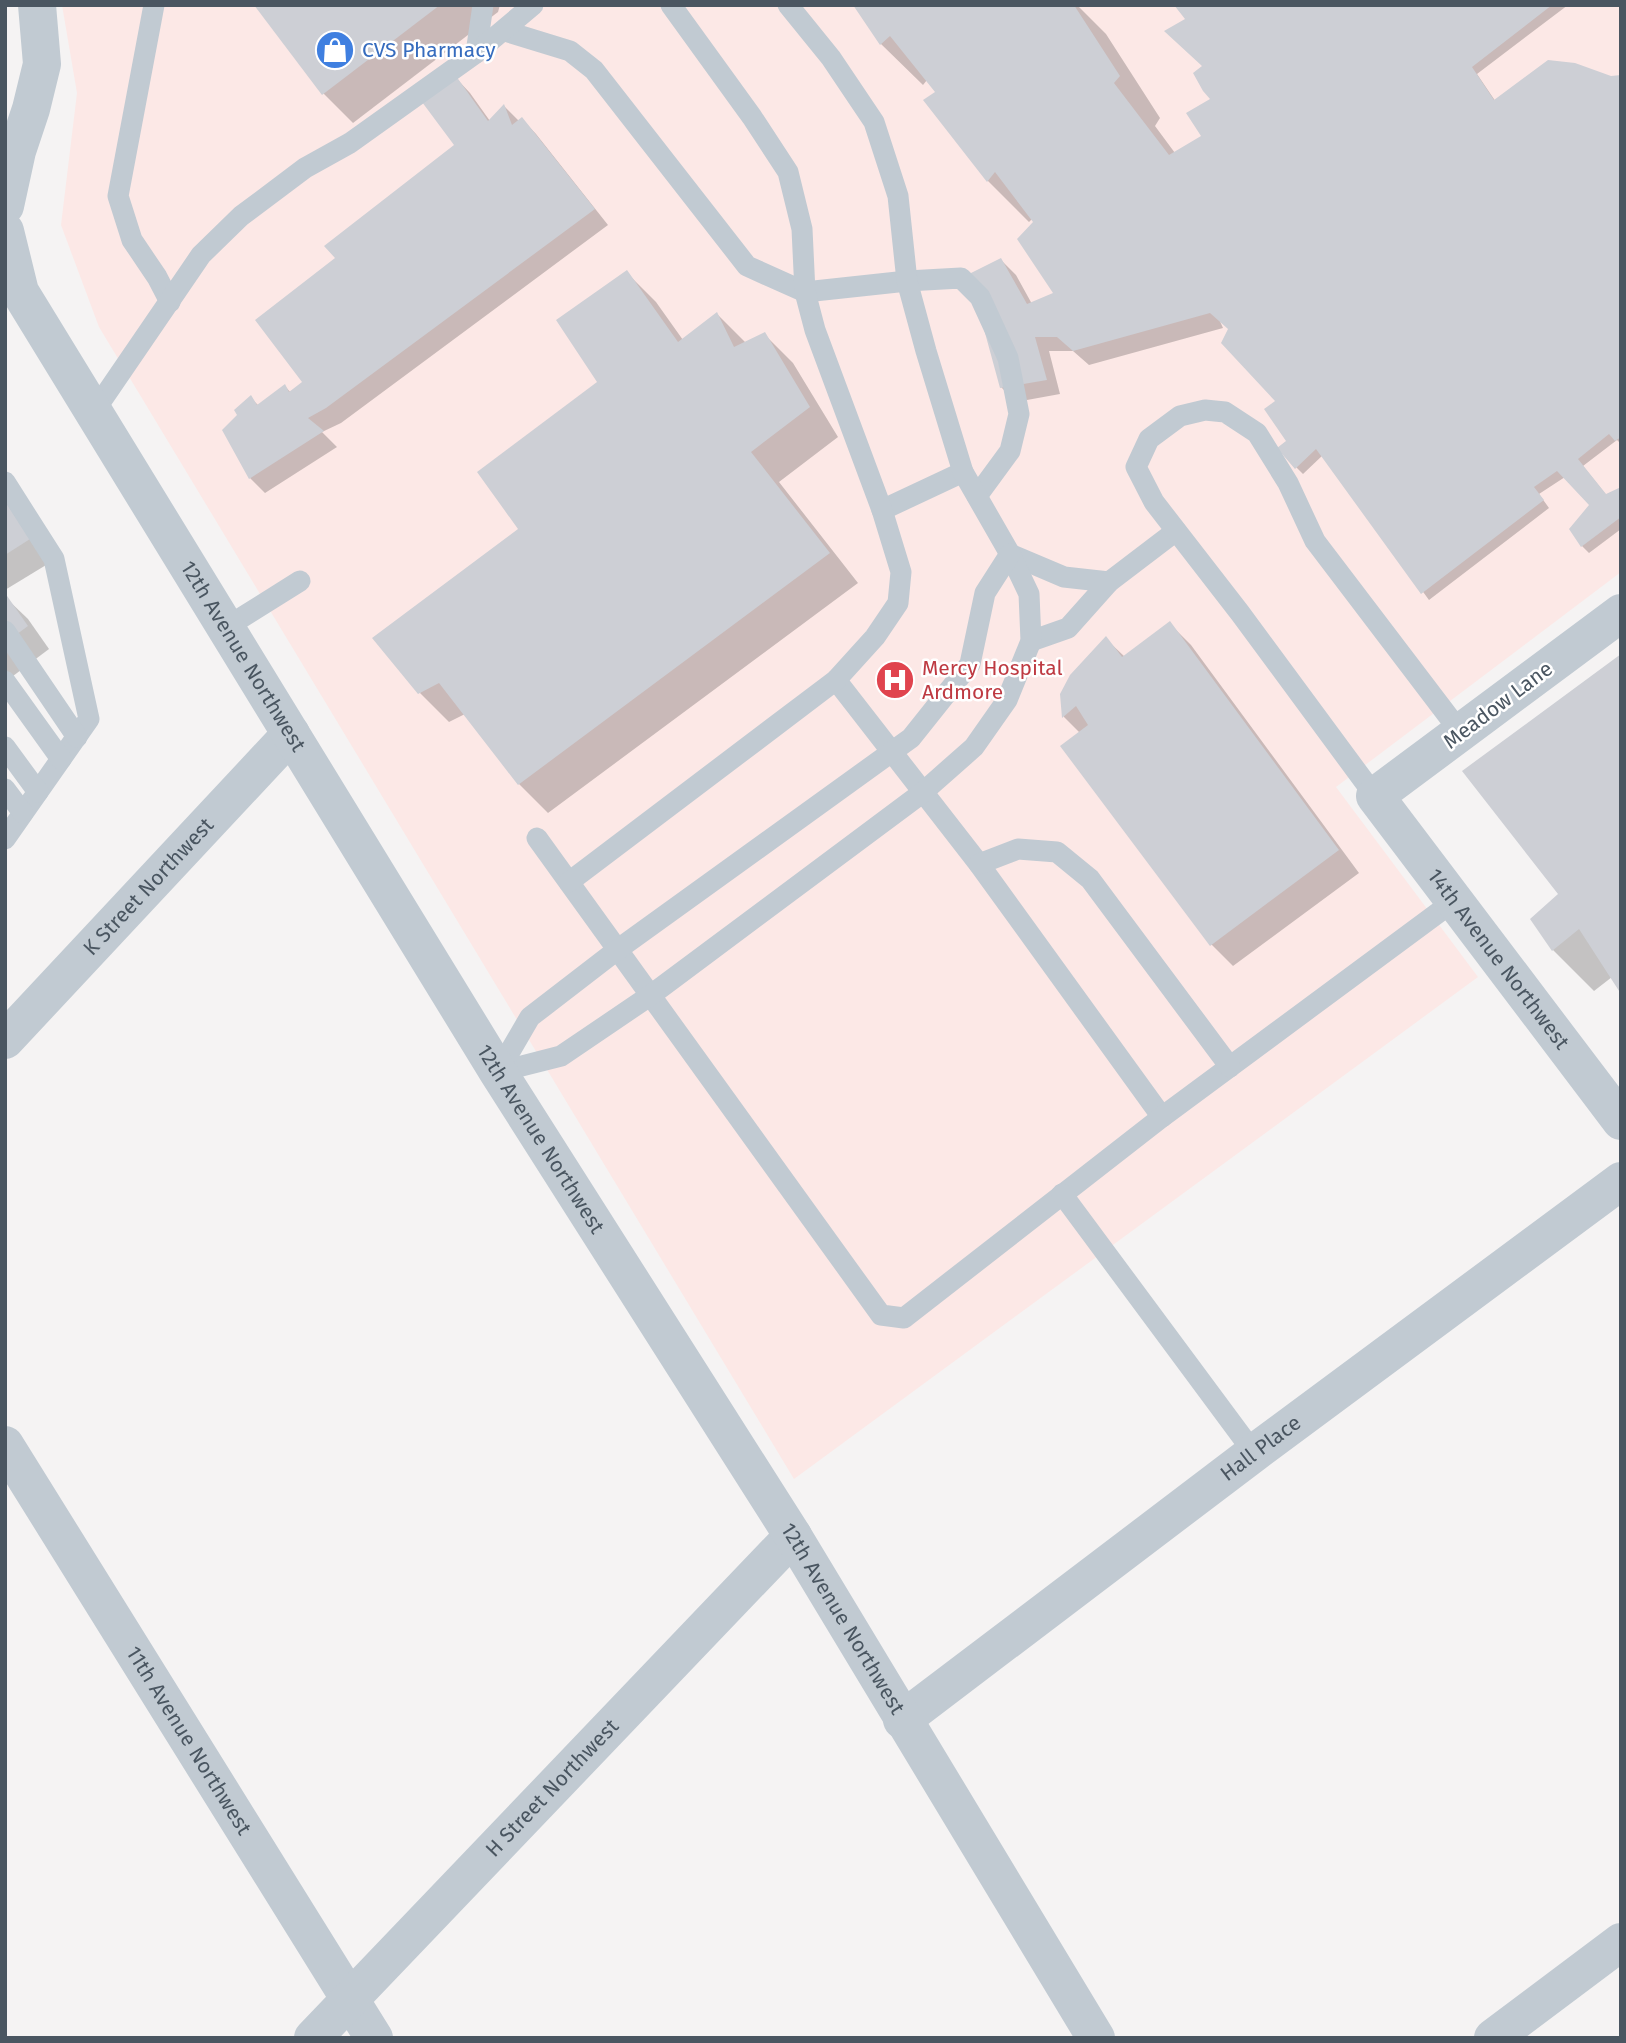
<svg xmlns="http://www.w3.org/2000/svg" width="1626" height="2043" viewBox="0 0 1626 2043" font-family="'Fira Sans',sans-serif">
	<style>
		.medical { fill: #fce8e6 }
		.shadow { fill: #0003 }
		.building { fill: #cdcfd5 }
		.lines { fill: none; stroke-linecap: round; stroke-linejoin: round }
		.service { stroke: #c1cad2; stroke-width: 21 }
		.minor { stroke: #c1cad2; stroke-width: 38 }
		.tertiary { stroke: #c1cad2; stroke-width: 38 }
		.labels { text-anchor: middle; stroke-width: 5; stroke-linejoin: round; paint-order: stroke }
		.shop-label { font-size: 21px; fill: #366cbe; stroke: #fff; text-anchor: start }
		.street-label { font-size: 21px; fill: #4a5661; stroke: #fff }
		.health-label { font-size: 21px; fill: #be3a42; stroke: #fff; text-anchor: start }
	</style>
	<rect width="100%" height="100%" fill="#f5f3f3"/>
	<polygon class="medical" points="62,5 1621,5 1621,572 1336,787 1478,977 794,1479 99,327 61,225 77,93"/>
	<g class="shadow">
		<polygon points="257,5 500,5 498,12 353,123 324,94"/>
		<polygon points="855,5 1077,5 1106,34 1160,118 1155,126 1175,153 1203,137 1213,100 1187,19 1176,5 1568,5 1477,74 1496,102 1621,77 1621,444 1617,440 1583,466 1607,496 1621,489 1621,529 1589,553 1582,546 1591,505 1565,477 1539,494 1549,508 1429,600 1323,455 1303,474 1296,467 1278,401 1230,329 1219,319 1223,328 1089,365 1073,351 1049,351 1060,394 1016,402 1001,387 1001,260 1016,275 1032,304 1056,294 1035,222 1032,219 1029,222 988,181 925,101 937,92 927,80 923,85 881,44"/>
		<polygon points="456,78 470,93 490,121 504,106 519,121 522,119 536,134 608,225 341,423 322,432 337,447 265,493 250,478 251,398 259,406 285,386 291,393 305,383 337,259 456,145"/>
		<polygon points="627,273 656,302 683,340 717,314 746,343 764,334 793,363 838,437 779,482 858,583 548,813 519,784 465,714 449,722 420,693 520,530 600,382"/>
		<polygon points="5,492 51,562 5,590"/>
		<polygon points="5,597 28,619 49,649 5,682"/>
		<polygon points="1169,623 1191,645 1359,873 1233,966 1211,944 1080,733 1064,717 1062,695 1106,639 1125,657"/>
		<polygon points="1561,894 1612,977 1594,991 1553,950 1533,920"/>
	</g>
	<g class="building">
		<polygon points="254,5 440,5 322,95"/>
		<polygon points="853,5 1074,5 1120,76 1114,83 1169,155 1201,136 1186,113 1210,99 1203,91 1193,73 1202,66 1164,31 1185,19 1174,5 1552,5 1472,67 1494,100 1548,60 1575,63 1611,76 1621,75 1621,437 1615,441 1609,434 1578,459 1606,494 1621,487 1621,517 1581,547 1569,529 1589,505 1557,471 1534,487 1544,500 1421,594 1316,449 1295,469 1277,448 1286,441 1264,409 1275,401 1221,343 1228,329 1210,313 1073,351 1057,337 1035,337 1047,380 1000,388 969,274 1001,258 1027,304 1053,293 1017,239 1033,222 995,172 987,182 923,100 935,92 890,36 880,45"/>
		<polygon points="456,76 488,121 504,104 512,125 522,117 595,209 326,408 308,418 324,431 249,479 222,430 237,415 234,410 251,395 257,405 285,384 289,392 302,382 255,320 335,258 324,246 454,145 422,102"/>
		<polygon points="627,270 678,342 717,312 734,347 765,332 810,407 751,452 830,553 518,785 439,683 418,694 372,638 518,529 477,472 597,382 556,320"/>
		<polygon points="5,501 30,539 5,555"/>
		<polygon points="5,593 28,626 5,643"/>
		<polygon points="1170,621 1339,850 1210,946 1060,746 1088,725 1076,706 1062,718 1060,694 1070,675 1106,636 1122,657"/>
		<polygon points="1621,654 1621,994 1579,929 1552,951 1530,919 1558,894 1462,771"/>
	</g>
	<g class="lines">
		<g class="service">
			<polyline points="154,5 118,196 132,240 157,277 170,302"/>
			<polyline points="505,31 570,51 594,70 747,266 805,292 907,281 961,278 980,297 1008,358 1019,414 1010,451 977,496"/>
			<polyline points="476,53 483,5"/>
			<polyline points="93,413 201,255 241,216 305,168 350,143 476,53 533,5"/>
			<polyline points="5,482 54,559 89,719 5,839"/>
			<polyline points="882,510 963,472"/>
			<polyline points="1010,554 1064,577 1109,582"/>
			<polyline points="225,628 300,581"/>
			<polyline points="5,631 77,737"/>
			<polyline points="1031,641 1068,628 1109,582 1176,531"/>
			<polyline points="836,680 979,864 1162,1117"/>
			<polyline points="5,681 61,759"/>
			<polyline points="5,747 38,792"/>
			<polyline points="5,789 23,813"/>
			<polyline points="1375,796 1240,613 1154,502 1136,467 1149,439 1180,416 1205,410 1225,412 1257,433 1288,483 1315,541 1461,733"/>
			<polyline points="537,838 881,1315 904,1318 1162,1117 1454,901"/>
			<polyline points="979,864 1018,849 1057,852 1090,879 1230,1067"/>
			<polyline points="569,882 836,680 875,637 898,603 901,572 882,510 815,330 805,292 802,229 788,172 752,117 671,5"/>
			<polyline points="498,1072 561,1056 651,995 922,793 974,747 1007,700 1031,641 1029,594 1010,554 963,472 926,351 907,281 898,196 874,122 831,58 788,5"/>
			<polyline points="498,1072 530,1017 617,950 911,738 970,664 985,593 1010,554"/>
			<polyline points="1062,1194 1254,1453"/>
		</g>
		<g class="minor">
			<path id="s1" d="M 1621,613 L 1375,796 L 1621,1121"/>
			<path id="s2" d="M 5,1040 L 291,734"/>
			<path id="s3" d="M 5,1445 L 374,2038"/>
			<path id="s4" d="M 902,1720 L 1254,1453 L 1621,1181"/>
			<path id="s5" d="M 313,2038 L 793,1536"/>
		</g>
		<g class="tertiary">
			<polyline points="5,206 17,151 31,109 42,64 37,5"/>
			<path id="s6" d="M 5,231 L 20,292 L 498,1072 L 793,1536 L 1096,2038"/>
			<polyline points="1493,2038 1621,1942"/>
		</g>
	</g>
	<defs>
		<g id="shop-disc" transform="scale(2.0125)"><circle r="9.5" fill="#3f7fe0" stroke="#fff"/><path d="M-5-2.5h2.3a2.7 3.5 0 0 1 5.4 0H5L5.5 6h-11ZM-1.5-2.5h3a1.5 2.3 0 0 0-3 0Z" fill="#fff"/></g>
		<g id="hospital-disc" transform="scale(2.0125)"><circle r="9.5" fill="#e0444e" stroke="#fff"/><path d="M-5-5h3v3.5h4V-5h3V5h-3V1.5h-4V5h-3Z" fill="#fff"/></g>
	</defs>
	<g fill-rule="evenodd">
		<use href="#shop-disc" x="335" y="50"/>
		<use href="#hospital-disc" x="895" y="680"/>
	</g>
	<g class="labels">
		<g class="shop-label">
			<text x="362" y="57">CVS Pharmacy</text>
		</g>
		<g class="street-label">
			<text dy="7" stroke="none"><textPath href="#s6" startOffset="490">12th Avenue Northwest</textPath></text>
			<text transform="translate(1498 705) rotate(-37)" y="7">Meadow Lane</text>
			<text dy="7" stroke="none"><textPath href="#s2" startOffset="210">K Street Northwest</textPath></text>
			<text dy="7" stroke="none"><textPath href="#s1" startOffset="511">14th Avenue Northwest</textPath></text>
			<text dy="7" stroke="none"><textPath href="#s6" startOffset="1057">12th Avenue Northwest</textPath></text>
			<text dy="7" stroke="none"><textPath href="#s4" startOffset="450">Hall Place</textPath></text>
			<text dy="7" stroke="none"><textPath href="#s6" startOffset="1624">12th Avenue Northwest</textPath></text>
			<text dy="7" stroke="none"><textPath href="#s3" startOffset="348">11th Avenue Northwest</textPath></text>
			<text dy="7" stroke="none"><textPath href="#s5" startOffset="346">H Street Northwest</textPath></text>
		</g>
		<g class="health-label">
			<text x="922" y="675">Mercy Hospital<tspan x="922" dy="24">Ardmore</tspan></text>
		</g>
	</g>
	<rect width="1626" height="2043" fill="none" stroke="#4a5661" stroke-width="14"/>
</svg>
